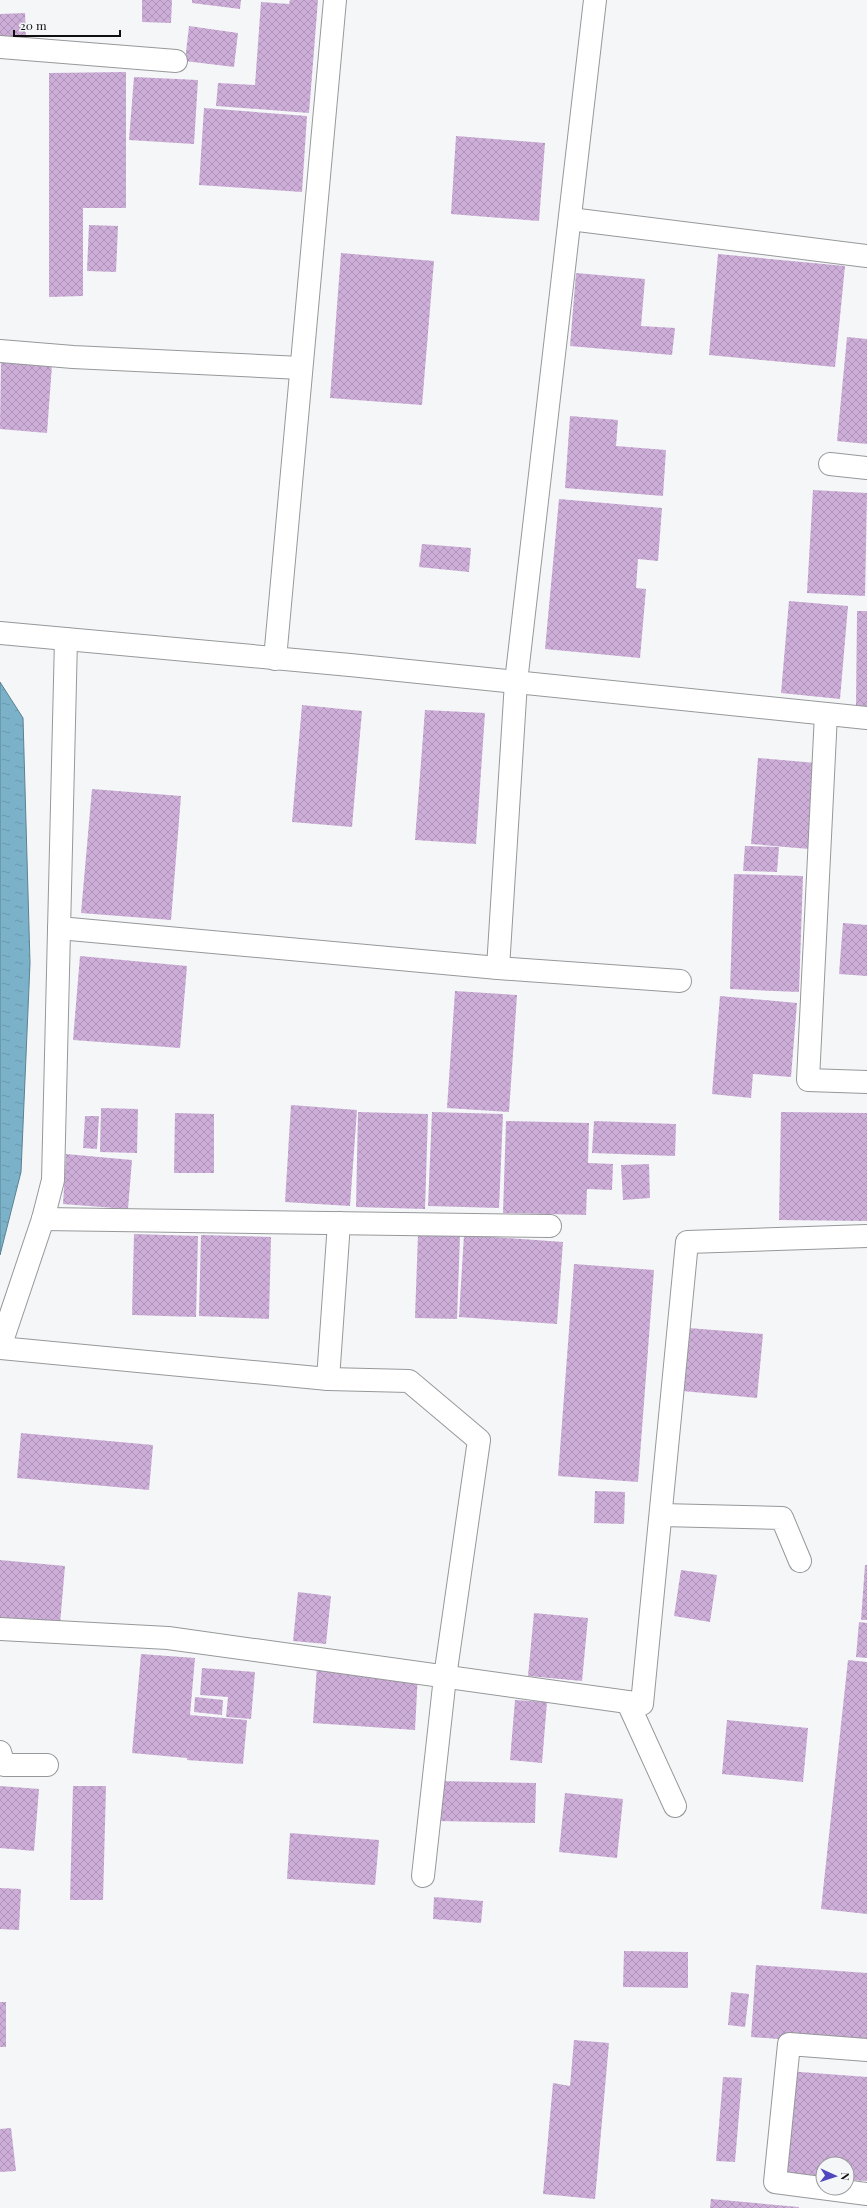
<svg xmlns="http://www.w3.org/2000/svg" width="867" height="2208" viewBox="0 0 867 2208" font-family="'Playfair Display',serif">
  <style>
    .water { fill: url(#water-ripples); stroke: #5b8192 }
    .building { fill: url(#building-cross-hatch) }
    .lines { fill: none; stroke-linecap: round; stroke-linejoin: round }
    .street-casing { stroke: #96989a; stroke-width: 24 }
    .street { stroke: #fff; stroke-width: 22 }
  </style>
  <defs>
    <pattern id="water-ripples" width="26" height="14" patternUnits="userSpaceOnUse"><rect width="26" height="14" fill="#7bb2c9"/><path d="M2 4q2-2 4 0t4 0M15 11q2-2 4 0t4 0" fill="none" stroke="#6998ac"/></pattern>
    <pattern id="building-cross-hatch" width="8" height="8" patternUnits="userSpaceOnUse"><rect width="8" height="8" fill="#cdaed8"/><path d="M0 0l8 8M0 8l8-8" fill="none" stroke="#af94b8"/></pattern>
  </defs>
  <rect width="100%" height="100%" fill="#f4f6f8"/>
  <polygon class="water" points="0,682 23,718 30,963 21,1172 0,1255"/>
  <g class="building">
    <polygon points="142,0 172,0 171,23 142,22"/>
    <polygon points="192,0 241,0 240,9 192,3"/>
    <polygon points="290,0 318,0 309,113 216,106 218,83 255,85 261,2 289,4"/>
    <polygon points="25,13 26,38 0,39 0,14"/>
    <polygon points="189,26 238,33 234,67 185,61"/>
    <polygon points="126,72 126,208 83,208 83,296 49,297 49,73"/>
    <polygon points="134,77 198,80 194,144 129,140"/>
    <polygon points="204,108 307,116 302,192 199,185"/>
    <polygon points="456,136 545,143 539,221 451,214"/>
    <polygon points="89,225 118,226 116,272 87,271"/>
    <polygon points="341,253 434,261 422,405 330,398"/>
    <polygon points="718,254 845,266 835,367 709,355"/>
    <polygon points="576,273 645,279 641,326 675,328 672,355 570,346"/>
    <polygon points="847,337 867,339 867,444 837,441"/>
    <polygon points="1,360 52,365 47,433 0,429"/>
    <polygon points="570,416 618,420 616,446 666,450 663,496 565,488"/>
    <polygon points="813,490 867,493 865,596 807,593"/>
    <polygon points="559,499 662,508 658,561 638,559 636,588 646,589 640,658 545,649"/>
    <polygon points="422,544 471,548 469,572 419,567"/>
    <polygon points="789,601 848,606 840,699 781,693"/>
    <polygon points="857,611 867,611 867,707 856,707"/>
    <polygon points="302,705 362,711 352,827 292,822"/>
    <polygon points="425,710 485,713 476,844 415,840"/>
    <polygon points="758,758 816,763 809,849 751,844"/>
    <polygon points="92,789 181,796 171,920 81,913"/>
    <polygon points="745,846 779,847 777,872 743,871"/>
    <polygon points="734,874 803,876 799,992 730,989"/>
    <polygon points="843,923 867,925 867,976 839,974"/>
    <polygon points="80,956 187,966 180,1048 73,1040"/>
    <polygon points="455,991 517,995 509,1112 447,1108"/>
    <polygon points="720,996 797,1003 791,1077 753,1074 751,1098 712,1094"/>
    <polygon points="291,1105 357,1110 350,1206 285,1202"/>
    <polygon points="101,1108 138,1109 137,1153 100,1152"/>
    <polygon points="358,1112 428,1114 425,1209 356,1207"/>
    <polygon points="432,1112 503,1114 499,1208 428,1206"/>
    <polygon points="781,1112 867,1113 867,1221 779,1220"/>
    <polygon points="175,1113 214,1114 214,1173 174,1173"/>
    <polygon points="85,1116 99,1116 97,1149 83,1148"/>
    <polygon points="506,1121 589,1123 588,1163 613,1164 612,1190 587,1189 586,1215 503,1213"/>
    <polygon points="594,1121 676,1124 675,1156 592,1153"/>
    <polygon points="66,1154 132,1160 128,1209 63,1204"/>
    <polygon points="649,1164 650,1198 623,1200 621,1165"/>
    <polygon points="134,1234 198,1236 196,1317 132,1315"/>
    <polygon points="418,1234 460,1235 457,1319 415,1318"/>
    <polygon points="201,1235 271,1237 269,1319 199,1316"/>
    <polygon points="464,1235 563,1242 557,1324 459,1317"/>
    <polygon points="574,1264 654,1270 638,1482 558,1476"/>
    <polygon points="689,1328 763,1334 757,1398 683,1391"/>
    <polygon points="21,1433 153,1445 149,1490 17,1478"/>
    <polygon points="595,1491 625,1492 624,1524 594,1523"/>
    <polygon points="0,1560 65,1566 60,1624 0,1619"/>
    <polygon points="865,1565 867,1565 867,1620 861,1620"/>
    <polygon points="681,1570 717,1575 710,1622 674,1616"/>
    <polygon points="298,1592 331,1596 326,1644 293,1641"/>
    <polygon points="534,1613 588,1618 582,1681 528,1676"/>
    <polygon points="859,1622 867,1623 867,1658 856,1657"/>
    <polygon points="141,1654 195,1658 190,1715 247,1720 243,1764 187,1760 189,1740 187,1758 132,1753"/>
    <polygon points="848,1660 867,1662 867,1914 821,1909"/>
    <polygon points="317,1666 418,1673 415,1730 313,1723"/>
    <polygon points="202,1668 255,1672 251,1719 226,1717 228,1697 200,1695"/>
    <polygon points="195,1697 223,1700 222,1715 194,1712"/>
    <polygon points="515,1700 547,1702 542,1763 510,1760"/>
    <polygon points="727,1720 808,1728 803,1782 722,1774"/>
    <polygon points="440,1781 536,1783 535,1823 439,1821"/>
    <polygon points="0,1786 39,1789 34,1851 0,1848"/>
    <polygon points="73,1786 106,1786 103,1900 70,1900"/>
    <polygon points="565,1793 623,1799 617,1858 559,1852"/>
    <polygon points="290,1833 379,1840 375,1885 287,1879"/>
    <polygon points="0,1888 21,1889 19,1930 0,1929"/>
    <polygon points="434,1897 483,1901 481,1923 433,1919"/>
    <polygon points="624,1951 688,1952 688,1988 623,1987"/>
    <polygon points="756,1965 867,1973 867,2046 751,2037"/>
    <polygon points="731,1992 749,1994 745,2027 728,2025"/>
    <rect x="0" y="2002" width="6" height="45"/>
    <polygon points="574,2040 609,2043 595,2199 543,2194 553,2083 570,2086"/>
    <polygon points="787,2071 867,2077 867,2181 847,2180 847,2164 823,2164 823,2178 779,2175"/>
    <polygon points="723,2077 742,2078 735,2162 716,2161"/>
    <polygon points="11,2128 16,2171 0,2172 0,2129"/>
    <polygon points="711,2199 799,2207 799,2208 710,2208"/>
  </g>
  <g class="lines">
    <g class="street-casing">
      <g id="street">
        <polyline points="0,47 176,61"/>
        <polyline points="570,219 867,256"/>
        <polyline points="0,351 73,357 301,368"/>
        <polyline points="830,464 867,468"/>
        <polyline points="0,633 350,665 867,718"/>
        <polyline points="275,659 335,0"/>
        <polyline points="826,714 808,1080 867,1082"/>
        <polyline points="59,928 498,968 516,682 595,0"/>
        <polyline points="498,968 680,981"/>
        <polyline points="43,1219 550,1226"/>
        <polyline points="0,1347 43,1219 53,1180 66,639"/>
        <polyline points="0,1348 328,1379 409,1381 479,1440 445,1677 423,1876"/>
        <polyline points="328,1379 339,1223"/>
        <polyline points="661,1515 782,1518 800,1561"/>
        <polyline points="0,1629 168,1638 642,1704 687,1242 867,1236"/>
        <polyline points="628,1703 675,1806"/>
        <polyline points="0,1752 4,1765 47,1765"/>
        <polyline points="867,2050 789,2044 775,2182 867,2194"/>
      </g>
    </g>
    <use href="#street" class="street"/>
  </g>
  <g transform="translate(835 2176) rotate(93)"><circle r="19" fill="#f4f6f8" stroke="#989a9b"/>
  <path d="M0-3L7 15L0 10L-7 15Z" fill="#5047be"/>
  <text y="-6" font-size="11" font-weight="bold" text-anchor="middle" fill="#0f0f10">N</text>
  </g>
  <path d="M14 30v6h106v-6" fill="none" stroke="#0f0f10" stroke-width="2"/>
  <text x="20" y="30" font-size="12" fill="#0f0f10" stroke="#f4f6f8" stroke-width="3" paint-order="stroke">20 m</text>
</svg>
